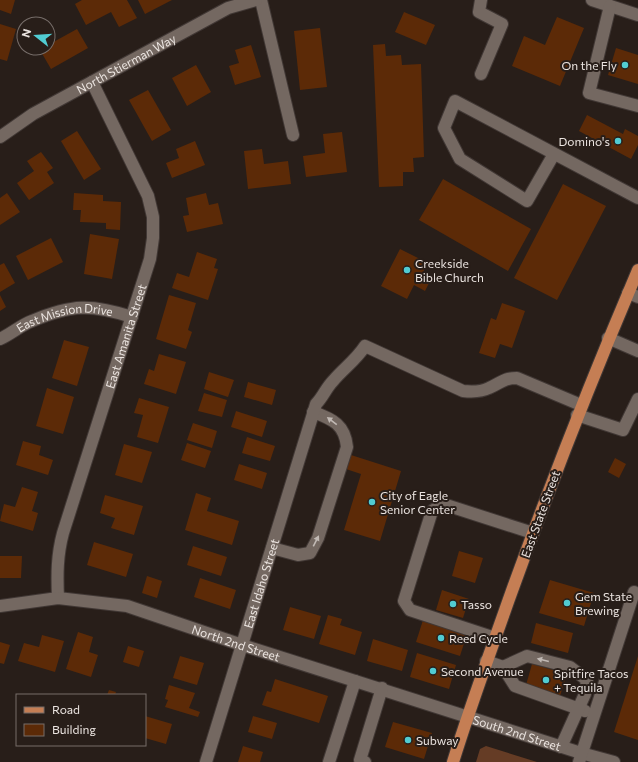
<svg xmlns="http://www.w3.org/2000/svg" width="638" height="762" viewBox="0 0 638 762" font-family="Commissioner,sans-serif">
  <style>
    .green { fill: #653c25 }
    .building { fill: #5c2a07 }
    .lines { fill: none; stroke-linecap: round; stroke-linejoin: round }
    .minor-casing { stroke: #413835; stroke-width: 14 }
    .major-casing { stroke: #413835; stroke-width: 14 }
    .minor { stroke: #746861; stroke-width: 12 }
    .major { stroke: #c57e54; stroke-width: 12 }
    .oneway { fill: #c1b9b4 }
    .poi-dot { fill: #51ccd2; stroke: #281e19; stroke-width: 1.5 }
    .labels { text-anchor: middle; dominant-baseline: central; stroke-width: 4; stroke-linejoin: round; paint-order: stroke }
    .street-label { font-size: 12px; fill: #ebe4e0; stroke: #281e19 }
    .poi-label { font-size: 12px; fill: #ebe4e0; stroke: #281e19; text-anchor: start }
  </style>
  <rect width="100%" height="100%" fill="#281e19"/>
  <polygon class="green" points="486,746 537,762 476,762 480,749"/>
  <g class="building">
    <polygon points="0,0 15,0 11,14 0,10"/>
    <polygon points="82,0 127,0 137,18 119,27 111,12 86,25 75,4"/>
    <polygon points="138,0 172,0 145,14"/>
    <polygon points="404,12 435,25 426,45 395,32"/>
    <polygon points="557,17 584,28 560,86 512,66 524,36 545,45"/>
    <polygon points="0,24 16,29 7,61 0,59"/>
    <polygon points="320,28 327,87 300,90 294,31"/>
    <polygon points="77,29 88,48 51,69 40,50 48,48 48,45"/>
    <polygon points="385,44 386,56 401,55 402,65 421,64 424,157 413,158 414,172 403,172 403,186 379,187 373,45"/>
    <polygon points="251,45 261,77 235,85 229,66 239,63 235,50"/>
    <polygon points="616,48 638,55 638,84 608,75"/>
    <polygon points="196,65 211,92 187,106 172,78"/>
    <polygon points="148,90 171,130 152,141 129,100"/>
    <polygon points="587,115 623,134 625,129 638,136 638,145 631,159 579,131"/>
    <polygon points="77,131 101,169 84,180 61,141"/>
    <polygon points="342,132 347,172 306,177 303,156 325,153 323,134"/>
    <polygon points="195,141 205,165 172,178 166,163 179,158 176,149"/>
    <polygon points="262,149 264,164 288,161 291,184 248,189 244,151"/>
    <polygon points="41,152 53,168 47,172 54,183 29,200 17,183 34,171 27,161"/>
    <polygon points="443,179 531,229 508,271 419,220"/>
    <polygon points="563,184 606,206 557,300 514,278"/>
    <polygon points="7,193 20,212 0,225 0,198"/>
    <polygon points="74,193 103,195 103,201 121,202 120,230 106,229 106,223 80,222 81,210 73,210"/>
    <polygon points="206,193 209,205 218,203 223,224 187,232 183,216 189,215 186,198"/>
    <polygon points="90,234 119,239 112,279 84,274"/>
    <polygon points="51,238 63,262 28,280 16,256"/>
    <polygon points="400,249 428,263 421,276 430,281 425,291 414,285 407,299 381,286"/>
    <polygon points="197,252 217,259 214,268 218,269 208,300 172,288 177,273 189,277"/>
    <polygon points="4,263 15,283 0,292 0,265"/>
    <polygon points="0,295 6,307 0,311"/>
    <polygon points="169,295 196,303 188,330 192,332 186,349 156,339"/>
    <polygon points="502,303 525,311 512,348 500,344 495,358 479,353 491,318 496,320"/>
    <polygon points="64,340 89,347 77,386 52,378"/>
    <polygon points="159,354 186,362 176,394 144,384 149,369 154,371"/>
    <polygon points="209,372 234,380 228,397 204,389"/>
    <polygon points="248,382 276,390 272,405 244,397"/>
    <polygon points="47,388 74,397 63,434 36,426"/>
    <polygon points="204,393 227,400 222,417 198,411"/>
    <polygon points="139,398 169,407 158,443 137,437 143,415 134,413"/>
    <polygon points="236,411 267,421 262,437 231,427"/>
    <polygon points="193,423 217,431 212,448 187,440"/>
    <polygon points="247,437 275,446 270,461 242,453"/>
    <polygon points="23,441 41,446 39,455 53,460 48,475 16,465"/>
    <polygon points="187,443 211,451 205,468 181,460"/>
    <polygon points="124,444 152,452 142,483 115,475"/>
    <polygon points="351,455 401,471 380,541 344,530 361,474 346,469"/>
    <polygon points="615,458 626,464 619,478 608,472"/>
    <polygon points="239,464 267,473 262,489 234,480"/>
    <polygon points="22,487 38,492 32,511 38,513 33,531 0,521 4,504 15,507"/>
    <polygon points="196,493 211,498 207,511 239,521 232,545 185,530"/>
    <polygon points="105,495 143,506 134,535 111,528 115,518 100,513"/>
    <polygon points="94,542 133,554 126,577 87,565"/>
    <polygon points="193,546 227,557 221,576 187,565"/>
    <polygon points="459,551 483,558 475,583 452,576"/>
    <polygon points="0,556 22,556 21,578 0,578"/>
    <polygon points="147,576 162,581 157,598 142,593"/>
    <polygon points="200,578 236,590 230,609 194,597"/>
    <polygon points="550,580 594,593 584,626 539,613"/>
    <polygon points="442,590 469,599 463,618 436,610"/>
    <polygon points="290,607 321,616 314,639 283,630"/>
    <polygon points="328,615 342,619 340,625 362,632 355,655 319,644"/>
    <polygon points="423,620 467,634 460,656 416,642"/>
    <polygon points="536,623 573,633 568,653 531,643"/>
    <polygon points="78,632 93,637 89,652 98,655 91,677 66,669"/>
    <polygon points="42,635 64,641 55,672 18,661 24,643 39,647"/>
    <polygon points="373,639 408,650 402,671 367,661"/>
    <polygon points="0,642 10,645 4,664 0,663"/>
    <polygon points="128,646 144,651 139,667 123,662"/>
    <polygon points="417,653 456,665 449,689 410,677"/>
    <polygon points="180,656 204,663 197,685 173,678"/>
    <polygon points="638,656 638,740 614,732"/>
    <polygon points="532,664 567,674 560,696 526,685"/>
    <polygon points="275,679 328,696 319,723 262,705 267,691 271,692"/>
    <polygon points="169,685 195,693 189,708 200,712 198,717 165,707 168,700 165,699"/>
    <polygon points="109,690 116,692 115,695 107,695"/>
    <polygon points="145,716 172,724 166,744 145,738"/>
    <polygon points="253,716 277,723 272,739 248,732"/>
    <polygon points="393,722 432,733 424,759 385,747"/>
    <polygon points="243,746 263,752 260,762 238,762"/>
  </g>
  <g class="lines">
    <g class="minor-casing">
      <g id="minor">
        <polyline points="261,0 293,135"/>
        <polyline points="481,0 479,12 502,24 481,74"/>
        <polyline points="592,0 638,15"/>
        <polyline points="610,6 589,93 638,106"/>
        <path id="s1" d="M0,137L33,114L228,8L256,0"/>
        <polyline points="554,154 527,201 460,159 444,128 455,101 638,198"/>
        <polyline points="628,293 638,297"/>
        <polyline points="608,338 638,351"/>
        <path id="s2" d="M0,339C11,334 21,325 32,321C72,304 92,304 132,317"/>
        <polyline points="577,415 623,430 638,399"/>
        <path d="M272,548L298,555L310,553L318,538L347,447C345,425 333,419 313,412"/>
        <path id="s3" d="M58,598C57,575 57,555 63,533L150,259L153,238V217L148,196L92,82"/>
        <path id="s4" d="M0,606L58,598L127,606L242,645L581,753L614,762"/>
        <polyline points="495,638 410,610 404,601 432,511 443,504 533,533"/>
        <polyline points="486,661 503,667 515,686 585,711"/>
        <polyline points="503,667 527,656 570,667 587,680 585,694 561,747"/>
        <path id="s5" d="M206,762L316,404C323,397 326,388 333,381C343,369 356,360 365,346L463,391C472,392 481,392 489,388C501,383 503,378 517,378L581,405"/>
        <polyline points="329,762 355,681"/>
        <polyline points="365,762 360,760 382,688"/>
        <polyline points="579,762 634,592"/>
      </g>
    </g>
    <g class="major-casing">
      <path id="major" d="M453,762C470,707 490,653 509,599C549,488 592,378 638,270"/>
    </g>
    <use href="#minor" class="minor"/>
    <use href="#major" class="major"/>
  </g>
  <defs><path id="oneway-solid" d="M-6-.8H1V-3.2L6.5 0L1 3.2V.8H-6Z"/></defs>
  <g class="oneway">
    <use href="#oneway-solid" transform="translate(332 421) rotate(-143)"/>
    <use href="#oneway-solid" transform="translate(316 541) rotate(-63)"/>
    <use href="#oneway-solid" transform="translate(543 660) rotate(-166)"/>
  </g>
  <g class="poi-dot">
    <circle cx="625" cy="65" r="4"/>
    <circle cx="618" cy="141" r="4"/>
    <circle cx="407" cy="270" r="4"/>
    <circle cx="372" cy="502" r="4"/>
    <circle cx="567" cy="603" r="4"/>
    <circle cx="453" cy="604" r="4"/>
    <circle cx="441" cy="638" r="4"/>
    <circle cx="433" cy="671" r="4"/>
    <circle cx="546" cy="680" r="4"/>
    <circle cx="408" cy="740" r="4"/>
  </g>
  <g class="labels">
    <g class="street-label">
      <text stroke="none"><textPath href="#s1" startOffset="146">North Stierman Way</textPath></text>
      <text stroke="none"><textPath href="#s2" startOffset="70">East Mission Drive</textPath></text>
      <text stroke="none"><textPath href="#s3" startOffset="272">East Amanita Street</textPath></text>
      <text transform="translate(540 514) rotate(-70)">East State Street</text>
      <text stroke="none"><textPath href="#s5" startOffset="187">East Idaho Street</textPath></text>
      <text stroke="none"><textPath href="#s4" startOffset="243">North 2nd Street</textPath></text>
      <text stroke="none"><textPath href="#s4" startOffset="538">South 2nd Street</textPath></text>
    </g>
    <g class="poi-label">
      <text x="617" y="65" text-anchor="end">On the Fly</text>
      <text x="610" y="141" text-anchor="end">Domino's</text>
      <text x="415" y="263">Creekside<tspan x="415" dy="14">Bible Church</tspan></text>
      <text x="380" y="495">City of Eagle<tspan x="380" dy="14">Senior Center</tspan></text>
      <text x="575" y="596">Gem State<tspan x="575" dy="14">Brewing</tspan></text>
      <text x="461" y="604">Tasso</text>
      <text x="449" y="638">Reed Cycle</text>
      <text x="441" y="671">Second Avenue</text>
      <text x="554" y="673">Spitfire Tacos<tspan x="554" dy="14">+ Tequila</tspan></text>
      <text x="416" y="740">Subway</text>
    </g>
  </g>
  <rect x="16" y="694" width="130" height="52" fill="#281e19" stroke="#766d69"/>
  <rect x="24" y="707" width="20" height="6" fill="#c57e54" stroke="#766d69"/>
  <text x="52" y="714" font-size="12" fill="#ebe4e0">Road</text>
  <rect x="24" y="724" width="20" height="12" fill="#5c2a07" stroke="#766d69"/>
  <text x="52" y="734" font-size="12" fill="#ebe4e0">Building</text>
  <g transform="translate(36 36) rotate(287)"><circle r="19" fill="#281e19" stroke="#766d69"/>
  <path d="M0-3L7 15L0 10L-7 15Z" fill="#51ccd2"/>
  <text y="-6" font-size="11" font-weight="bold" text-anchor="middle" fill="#ebe4e0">N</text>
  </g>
</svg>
